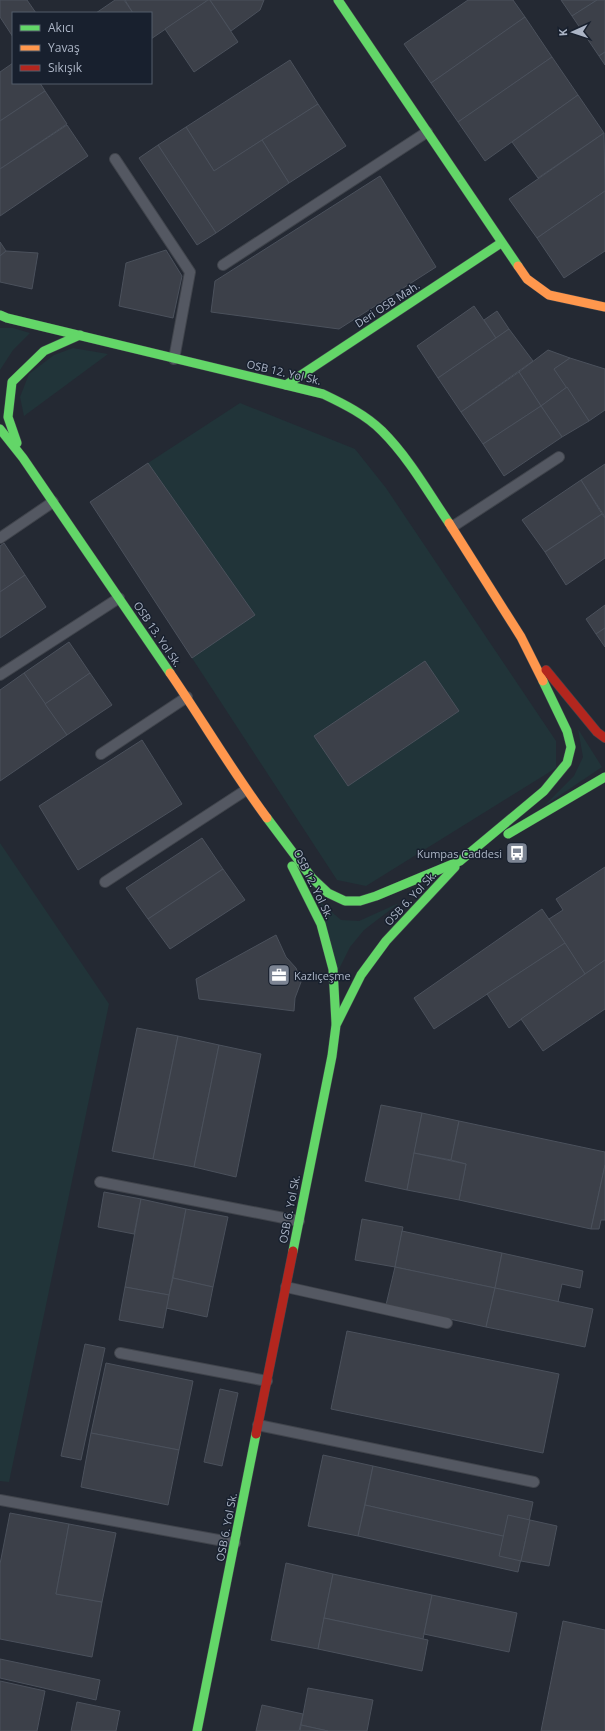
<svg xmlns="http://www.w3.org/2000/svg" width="605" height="1731" viewBox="0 0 605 1731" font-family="'Open Sans',sans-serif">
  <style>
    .green { fill: #213439 }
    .building { fill: #3c4049; stroke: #4b515c }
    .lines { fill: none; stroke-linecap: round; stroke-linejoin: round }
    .lane-casing { stroke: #40444c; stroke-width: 12 }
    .fast-casing { stroke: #40444c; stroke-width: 10 }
    .slow-casing { stroke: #40444c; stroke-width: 10 }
    .jam-casing { stroke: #40444c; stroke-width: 10 }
    .lane { stroke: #545862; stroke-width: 10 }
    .fast { stroke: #63d668; stroke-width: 9 }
    .slow { stroke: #ff974d; stroke-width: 9 }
    .jam { stroke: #b3261e; stroke-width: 9 }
    .labels { text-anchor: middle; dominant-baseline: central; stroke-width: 3; stroke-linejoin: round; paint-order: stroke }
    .street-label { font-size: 11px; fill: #acb5c6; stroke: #18202e }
    .poi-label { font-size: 11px; fill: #acb5c6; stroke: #18202e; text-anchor: end }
  </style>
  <rect width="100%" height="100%" fill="#242933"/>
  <g class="green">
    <polygon points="0,328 13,328 30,333 13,350 0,370"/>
    <polygon points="73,348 108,354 24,416 20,397 29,374 54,355"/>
    <polygon points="240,403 355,449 386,488 556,741 556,768 366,886 337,880 192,658 254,615 148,463"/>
    <polygon points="578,729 602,767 544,806 574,776 583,757"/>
    <polygon points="0,843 109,1004 9,1482 0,1481"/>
    <polygon points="320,902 341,920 359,921 399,903 364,930 350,947 338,971"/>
  </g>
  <g class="building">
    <polygon points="0,0 27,0 36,13 13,13 13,37 0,17"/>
    <polygon points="115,0 124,0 133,13 96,13"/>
    <polygon points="125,0 208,0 151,39 151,13 133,13"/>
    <polygon points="208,0 210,0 238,42 194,72 165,29"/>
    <polygon points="210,0 264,0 260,10 231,31"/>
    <polygon points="468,0 513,0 525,17 431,83 404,44"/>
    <polygon points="561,0 597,0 572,16"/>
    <polygon points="597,0 605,0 605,52 599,56 572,16"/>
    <polygon points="525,17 552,57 458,122 431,83"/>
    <polygon points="605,52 605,65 599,56"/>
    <polygon points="552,57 578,95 485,161 458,122"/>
    <polygon points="290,60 318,104 214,171 186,127"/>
    <polygon points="13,63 13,83 40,83 45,91 0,121 0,72"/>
    <polygon points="45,91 67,124 0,169 0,121"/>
    <polygon points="578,95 604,133 538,178 512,142"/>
    <polygon points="318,104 346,146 289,183 262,140"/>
    <polygon points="67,125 88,156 0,216 0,169"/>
    <polygon points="186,127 214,171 262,140 289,183 216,233 158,145"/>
    <polygon points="604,133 605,191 537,238 509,199"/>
    <polygon points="158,145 216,233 197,245 139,158"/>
    <polygon points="380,176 436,267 339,329 211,312 215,281"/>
    <polygon points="605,191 605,251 564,278 537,238"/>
    <polygon points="0,242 6,251 0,256"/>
    <polygon points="166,250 182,276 173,318 119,306 126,263"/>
    <polygon points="6,251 38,253 32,289 0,282 0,256"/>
    <polygon points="474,306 496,338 438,378 417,346"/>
    <polygon points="497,311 509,329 496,338 484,320"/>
    <polygon points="509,329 533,361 461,412 438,378"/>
    <polygon points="548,350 570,358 554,369 567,387 541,406 519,372"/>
    <polygon points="570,358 605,369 605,410 589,421 554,369"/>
    <polygon points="519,372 541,406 483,444 461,412"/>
    <polygon points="567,387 589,421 562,437 541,406"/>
    <polygon points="541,406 562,437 504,476 483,444"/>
    <polygon points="148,463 255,615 192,658 90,502"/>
    <polygon points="605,464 605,517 581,480"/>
    <polygon points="581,480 602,514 545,552 522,520"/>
    <polygon points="602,514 605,518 605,558 566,585 545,552"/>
    <polygon points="4,543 25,575 0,592 0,546"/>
    <polygon points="25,575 46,607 0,638 0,592"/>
    <polygon points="605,605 605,628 596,634 586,619"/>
    <polygon points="605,628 605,647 596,634"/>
    <polygon points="69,642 90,673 45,704 24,673"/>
    <polygon points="425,661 459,711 348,786 314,736"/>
    <polygon points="24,673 67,735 0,781 0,690"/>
    <polygon points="90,673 112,705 67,735 45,704"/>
    <polygon points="142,740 182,804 78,870 39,806"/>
    <polygon points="202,838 223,869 148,919 126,888"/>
    <polygon points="605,867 605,960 585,974 549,919 563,910 556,899"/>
    <polygon points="223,869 245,900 170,949 148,919"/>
    <polygon points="542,909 565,943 434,1029 414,998"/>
    <polygon points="276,935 286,957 296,968 301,982 295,998 294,1011 199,999 196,979"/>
    <polygon points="565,943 585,974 509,1028 487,994"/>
    <polygon points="605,960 605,1009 543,1051 521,1019"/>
    <polygon points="137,1028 178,1036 153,1159 112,1151"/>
    <polygon points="178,1036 219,1045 194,1167 153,1159"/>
    <polygon points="219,1045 261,1054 236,1177 194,1167"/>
    <polygon points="381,1105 422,1113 407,1190 365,1181"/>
    <polygon points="422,1113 459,1121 451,1160 414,1153"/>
    <polygon points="459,1121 605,1152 605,1165 591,1229 459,1200 466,1164 451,1160"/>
    <polygon points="414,1153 466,1164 459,1200 407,1190"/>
    <polygon points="605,1165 605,1220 601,1220 599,1229 591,1229"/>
    <polygon points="104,1192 141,1199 134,1234 98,1227"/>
    <polygon points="141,1199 186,1209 169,1295 125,1287"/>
    <polygon points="186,1209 228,1217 213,1287 173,1278"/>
    <polygon points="362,1219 403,1227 395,1267 355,1260"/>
    <polygon points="402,1231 502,1253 495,1288 395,1267"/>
    <polygon points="502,1253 583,1271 580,1288 562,1284 558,1302 495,1288"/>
    <polygon points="395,1267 495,1288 486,1327 386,1305"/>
    <polygon points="173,1278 213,1287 207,1317 166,1308"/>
    <polygon points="125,1287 169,1295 163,1328 119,1320"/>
    <polygon points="495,1288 593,1309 585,1347 486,1327"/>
    <polygon points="347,1331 559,1374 543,1453 331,1409"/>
    <polygon points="85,1344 105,1348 81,1460 61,1456"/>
    <polygon points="106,1363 193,1381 179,1450 91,1433"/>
    <polygon points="220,1389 238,1393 222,1466 204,1462"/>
    <polygon points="91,1433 179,1450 168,1505 81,1487"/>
    <polygon points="323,1455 373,1466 358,1536 308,1526"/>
    <polygon points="373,1466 533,1502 525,1541 365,1505"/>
    <polygon points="365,1505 525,1541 518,1572 358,1536"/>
    <polygon points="10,1513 69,1524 56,1594 102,1602 92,1657 0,1639 0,1564"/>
    <polygon points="508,1515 530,1520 521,1561 499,1556"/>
    <polygon points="530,1520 557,1526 549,1566 521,1561"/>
    <polygon points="69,1524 116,1533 102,1602 56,1594"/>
    <polygon points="286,1563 333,1574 318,1649 271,1640"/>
    <polygon points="333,1574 432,1595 423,1639 324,1618"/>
    <polygon points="432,1595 517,1613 509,1652 424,1634"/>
    <polygon points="324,1618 428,1640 422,1671 318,1649"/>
    <polygon points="563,1621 605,1630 605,1731 541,1731"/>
    <polygon points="0,1659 100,1680 96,1700 0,1678"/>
    <polygon points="0,1681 45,1691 37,1731 0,1731"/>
    <polygon points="308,1688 373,1700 367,1731 328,1731 301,1725"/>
    <polygon points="77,1702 120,1711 116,1731 71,1731"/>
    <polygon points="262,1705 303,1714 299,1731 256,1731"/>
    <polygon points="301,1725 328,1731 300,1731"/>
  </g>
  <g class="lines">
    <g class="lane-casing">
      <g id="lane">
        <polyline points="115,159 190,272 174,359"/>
        <polyline points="223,265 427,132"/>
        <polyline points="452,527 559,457"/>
        <polyline points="0,538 53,502"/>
        <polyline points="0,675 119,598"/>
        <polyline points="101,754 187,697"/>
        <polyline points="105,882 246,790"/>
        <polyline points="100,1182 299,1221"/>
        <polyline points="286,1287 447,1323"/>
        <polyline points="120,1353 267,1381"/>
        <polyline points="258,1425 534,1482"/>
        <polyline points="0,1500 235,1543"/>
      </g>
    </g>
    <g class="fast-casing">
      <g id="fast">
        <polyline points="338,0 518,266"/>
        <path d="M0,315L7,318L323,394C344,404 366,415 382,431C409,458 428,492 449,523"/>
        <polyline points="286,385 501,243"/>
        <polyline points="0,429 23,458 170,673"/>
        <polyline points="17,443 8,417 12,382 44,351 80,335"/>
        <polyline points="267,818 312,878 328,893 345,901 360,901 376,896 460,861 544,791 567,763 571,747 567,731 543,681"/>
        <polyline points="508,834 605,777"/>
        <polyline points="292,866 321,924 333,969 336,1023"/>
        <polyline points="293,1251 332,1056 336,1025 361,975 386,941 455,867"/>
        <polyline points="197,1731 256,1434"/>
      </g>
    </g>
    <g class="slow-casing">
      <g id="slow">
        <polyline points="518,266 527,279 549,295 605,307"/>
        <polyline points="449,523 521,637 543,681"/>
        <path d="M170,673C203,721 232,771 267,818"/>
      </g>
    </g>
    <g class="jam-casing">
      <g id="jam">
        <polyline points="546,670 597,732 605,738"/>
        <polyline points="256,1434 293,1251"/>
      </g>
    </g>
    <use href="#lane" class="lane"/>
    <use href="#fast" class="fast"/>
    <use href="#slow" class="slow"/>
    <use href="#jam" class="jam"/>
  </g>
  <defs>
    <g id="bus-square" transform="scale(1.15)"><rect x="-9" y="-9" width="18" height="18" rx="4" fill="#7c8493" stroke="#18202e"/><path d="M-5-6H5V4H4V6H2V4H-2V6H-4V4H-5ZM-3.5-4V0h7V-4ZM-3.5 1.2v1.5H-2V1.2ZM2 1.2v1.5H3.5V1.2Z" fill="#fff"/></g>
    <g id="office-square" transform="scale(1.15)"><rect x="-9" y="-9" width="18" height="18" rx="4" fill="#7c8493" stroke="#18202e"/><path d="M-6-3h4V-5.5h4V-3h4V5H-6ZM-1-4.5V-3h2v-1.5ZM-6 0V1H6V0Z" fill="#fff"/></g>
  </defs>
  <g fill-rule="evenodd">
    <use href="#bus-square" x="517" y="853"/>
    <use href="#office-square" x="279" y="975"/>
  </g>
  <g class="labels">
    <g class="street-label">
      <text transform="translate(387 304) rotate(-33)">Deri OSB Mah.</text>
      <text transform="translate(284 372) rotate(13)">OSB 12. Yol Sk.</text>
      <text transform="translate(158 634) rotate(56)">OSB 13. Yol Sk.</text>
      <text transform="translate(314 884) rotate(64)">OSB 12. Yol Sk.</text>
      <text transform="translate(410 898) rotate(-47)">OSB 6. Yol Sk.</text>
      <text transform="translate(289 1209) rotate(-79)">OSB 6. Yol Sk.</text>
      <text transform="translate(226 1527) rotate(-79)">OSB 6. Yol Sk.</text>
    </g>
    <g class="poi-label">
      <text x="502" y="853">Kumpas Caddesi</text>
      <text x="294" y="975" text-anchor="start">Kazlıçeşme</text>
    </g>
  </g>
  <rect x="12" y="12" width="140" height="72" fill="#18202e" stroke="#535c6b"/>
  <rect x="20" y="25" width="20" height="6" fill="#63d668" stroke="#535c6b"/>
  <text x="48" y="32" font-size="12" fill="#acb5c6">Akıcı</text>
  <rect x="20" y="45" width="20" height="6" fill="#ff974d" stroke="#535c6b"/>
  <text x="48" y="52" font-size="12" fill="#acb5c6">Yavaş</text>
  <rect x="20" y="65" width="20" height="6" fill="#b3261e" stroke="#535c6b"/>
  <text x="48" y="72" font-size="12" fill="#acb5c6">Sıkışık</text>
  <g transform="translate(573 32) rotate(267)" stroke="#18202e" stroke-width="3" paint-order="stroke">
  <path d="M0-3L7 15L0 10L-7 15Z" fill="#acb5c6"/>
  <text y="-6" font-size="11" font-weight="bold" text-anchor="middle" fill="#acb5c6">K</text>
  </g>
</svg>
